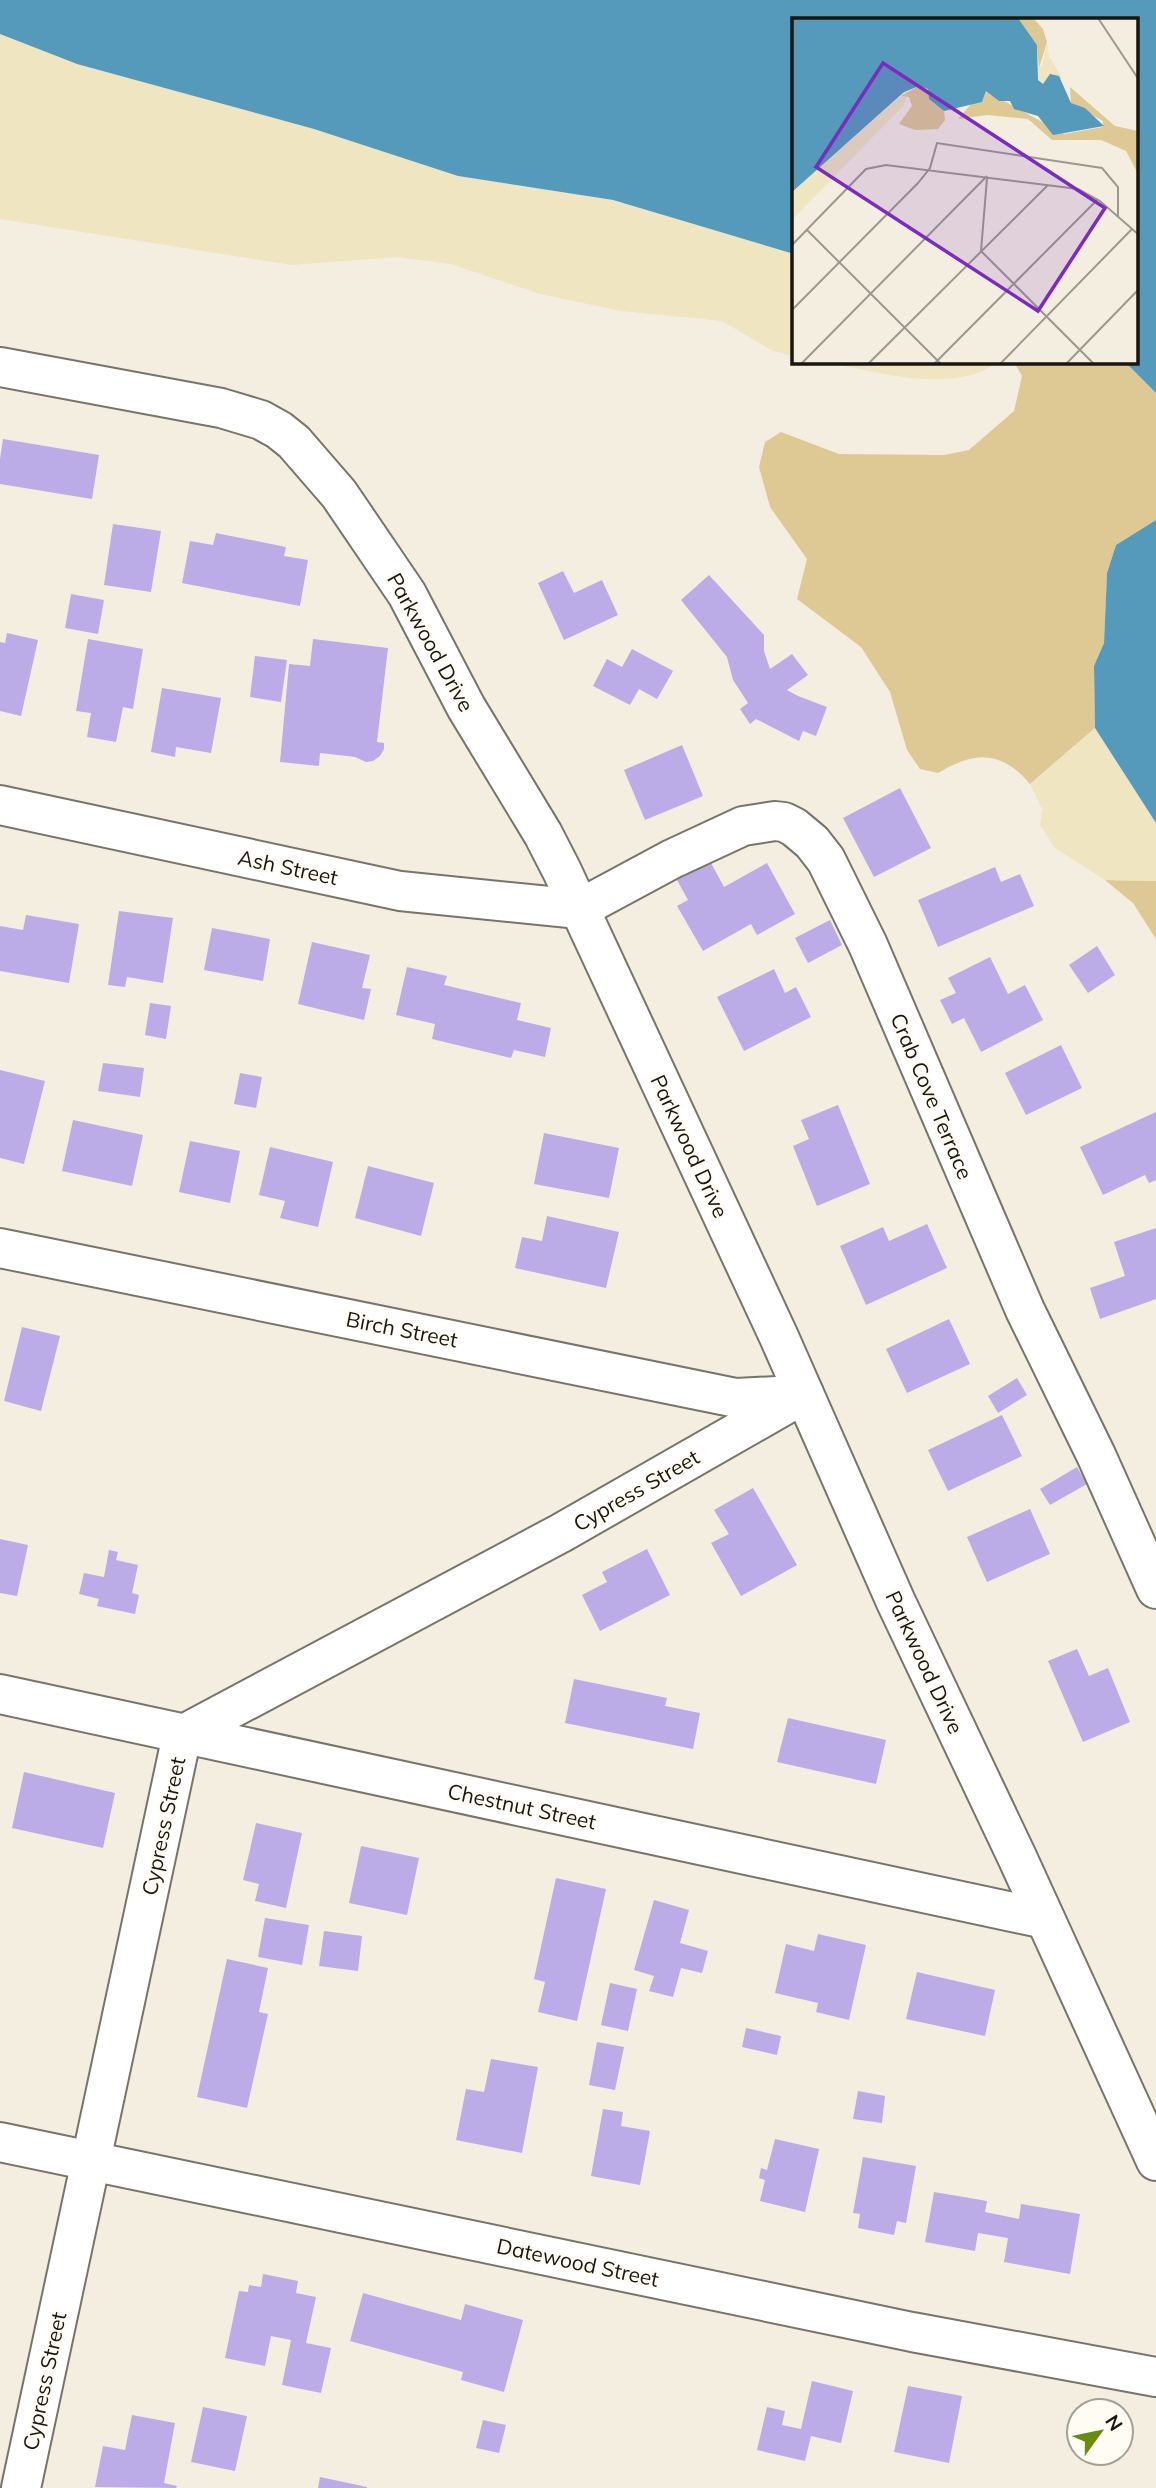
<svg xmlns="http://www.w3.org/2000/svg" width="1156" height="2488" viewBox="0 0 1156 2488" font-family="Mulish,sans-serif">
  <style>
    .green { fill: #dec995 }
    .sand { fill: #efe5c0 }
    .water { fill: #559abb }
    .building { fill: #bbace7 }
    .lines { fill: none; stroke-linecap: round; stroke-linejoin: round }
    .street-casing { stroke: #797468; stroke-width: 42 }
    .street { stroke: #fff; stroke-width: 38 }
    .labels { text-anchor: middle; dominant-baseline: central; stroke-width: 5; stroke-linejoin: round; paint-order: stroke }
    .street-label { font-size: 21px; fill: #181611; stroke: #fffcf4 }
    .inset-road { fill: none; stroke: #9c988e; stroke-width: 2 }
    .view { fill: #7b2cbf; fill-opacity: 0.15; stroke: #7b2cbf; stroke-width: 3.5 }
    .inset-edge { fill: none; stroke: #181611; stroke-width: 3.5 }
  </style>
  <rect width="100%" height="100%" fill="#f4eee1"/>
  <g class="green">
    <path d="M1014,362H1125L1156,393V520L1116,545L1107,573L1104,643L1094,666L1095,728L1030,784C1001,750 975,751 938,773L920,769L907,750L890,692L861,647L797,599L807,559L770,507L759,467L765,442L781,432L839,454L944,455L969,450L1014,411L1022,376Z"/>
    <polygon points="1105,880 1156,881 1156,939 1133,903"/>
  </g>
  <g class="sand">
    <polygon points="0,34 77,64 314,129 458,176 612,200 794,254 794,357 771,350 722,321 621,311 540,294 451,264 397,257 292,265 0,219"/>
    <path d="M824,362H998C954,396 875,371 824,362Z"/>
    <polygon points="1095,728 1156,823 1156,881 1105,880 1055,848 1040,825 1042,809 1030,784"/>
  </g>
  <g class="water">
    <polygon points="0,0 1156,0 1156,393 1125,362 1137,362 1137,19 794,19 794,254 613,200 458,176 314,129 77,64 0,34"/>
    <polygon points="1156,520 1156,823 1095,728 1094,666 1104,643 1107,573 1116,545"/>
  </g>
  <g class="building">
    <polygon points="3,439 99,455 92,499 0,484 0,459"/>
    <polygon points="113,524 161,531 151,592 104,585"/>
    <polygon points="216,533 286,547 284,556 308,560 300,606 182,583 190,541 213,545"/>
    <polygon points="563,571 574,593 602,580 618,615 564,640 538,583"/>
    <polygon points="709,575 764,635 764,651 770,669 792,654 808,675 787,690 798,696 827,707 816,736 803,731 799,741 756,719 750,724 740,709 748,703 733,680 727,657 681,600"/>
    <polygon points="71,594 104,600 98,634 65,628"/>
    <polygon points="7,633 38,640 21,716 0,711 0,642 5,643"/>
    <polygon points="88,639 143,649 133,709 123,707 116,742 87,737 91,713 76,711"/>
    <polygon points="313,639 388,648 377,742 384,743 384,749 380,756 373,761 366,762 355,757 320,753 319,766 280,762 289,664 310,666"/>
    <polygon points="632,649 673,671 657,699 639,689 630,705 593,686 607,659 622,667"/>
    <polygon points="255,656 287,660 281,702 250,697"/>
    <polygon points="162,688 221,698 211,753 176,747 175,757 151,752"/>
    <polygon points="682,745 703,796 645,820 624,770"/>
    <polygon points="900,788 931,848 874,877 843,818"/>
    <polygon points="710,861 724,887 767,863 795,914 757,935 751,924 703,951 677,906 688,900 677,880"/>
    <polygon points="995,867 1001,882 1020,874 1034,906 938,947 918,900"/>
    <polygon points="119,911 173,918 163,983 127,977 125,987 108,985"/>
    <polygon points="26,915 79,924 69,983 0,971 0,926 23,930"/>
    <polygon points="830,920 842,945 808,963 795,938"/>
    <polygon points="212,928 270,939 263,981 204,970"/>
    <polygon points="312,942 370,955 362,988 371,989 364,1020 298,1004"/>
    <polygon points="1097,946 1115,975 1088,993 1069,965"/>
    <polygon points="990,957 1008,994 1025,985 1043,1020 981,1052 964,1018 952,1024 940,1000 956,993 948,978"/>
    <polygon points="407,967 447,976 444,985 521,1003 517,1020 551,1028 545,1057 514,1050 511,1058 432,1039 435,1024 396,1015"/>
    <polygon points="774,969 785,993 796,987 811,1017 744,1051 717,997"/>
    <polygon points="150,1003 171,1006 166,1039 145,1035"/>
    <polygon points="1061,1045 1082,1088 1026,1115 1005,1073"/>
    <polygon points="103,1063 144,1068 140,1097 98,1091"/>
    <polygon points="0,1070 45,1081 24,1164 0,1158"/>
    <polygon points="240,1073 262,1077 256,1108 234,1104"/>
    <polygon points="838,1105 870,1184 817,1206 793,1146 809,1139 801,1120"/>
    <polygon points="1156,1112 1156,1180 1149,1183 1145,1175 1103,1195 1080,1147"/>
    <polygon points="73,1120 143,1135 132,1186 62,1171"/>
    <polygon points="544,1133 619,1148 609,1198 534,1184"/>
    <polygon points="190,1141 240,1151 230,1203 179,1192"/>
    <polygon points="270,1147 333,1162 318,1227 280,1218 285,1201 259,1195"/>
    <polygon points="368,1166 434,1183 421,1236 355,1218"/>
    <polygon points="547,1216 619,1232 606,1288 515,1268 522,1237 542,1241"/>
    <polygon points="927,1224 947,1268 866,1305 840,1246 883,1227 889,1241"/>
    <polygon points="1156,1228 1156,1299 1100,1319 1090,1288 1125,1276 1114,1242"/>
    <polygon points="949,1319 970,1364 907,1393 886,1349"/>
    <polygon points="22,1327 60,1336 41,1411 4,1401"/>
    <polygon points="1017,1378 1027,1395 998,1413 988,1396"/>
    <polygon points="1002,1415 1022,1456 948,1491 928,1450"/>
    <polygon points="1077,1467 1087,1484 1050,1505 1040,1489"/>
    <polygon points="753,1488 797,1565 741,1596 711,1543 729,1534 714,1510"/>
    <polygon points="1030,1509 1050,1554 987,1582 967,1537"/>
    <polygon points="0,1539 28,1545 17,1596 0,1593"/>
    <polygon points="647,1549 670,1595 600,1631 582,1595 607,1582 602,1572"/>
    <polygon points="109,1550 118,1552 116,1560 138,1565 132,1593 139,1595 135,1614 97,1606 99,1599 79,1594 84,1573 104,1577"/>
    <polygon points="1077,1649 1089,1676 1108,1668 1130,1722 1083,1742 1048,1661"/>
    <polygon points="574,1679 667,1698 665,1706 700,1713 693,1749 565,1723"/>
    <polygon points="788,1718 886,1740 876,1784 777,1762"/>
    <polygon points="24,1772 115,1793 103,1848 12,1828"/>
    <polygon points="256,1823 302,1833 286,1908 255,1901 259,1884 243,1880"/>
    <polygon points="361,1846 419,1858 407,1915 349,1903"/>
    <polygon points="556,1878 606,1889 577,2021 538,2012 545,1982 534,1979"/>
    <polygon points="654,1900 689,1910 680,1943 708,1951 702,1973 681,1968 673,1997 649,1991 654,1976 634,1970"/>
    <polygon points="265,1918 309,1925 302,1965 258,1957"/>
    <polygon points="324,1931 362,1936 358,1971 319,1966"/>
    <polygon points="818,1934 866,1945 849,2020 816,2012 818,2003 775,1993 786,1944 814,1951"/>
    <polygon points="227,1959 268,1968 259,2012 268,2014 247,2108 197,2097"/>
    <polygon points="917,1972 995,1990 985,2036 906,2019"/>
    <polygon points="610,1983 637,1989 628,2031 601,2025"/>
    <polygon points="746,2028 781,2036 777,2055 742,2047"/>
    <polygon points="597,2042 624,2047 615,2090 589,2085"/>
    <polygon points="491,2059 538,2067 522,2153 456,2140 466,2089 484,2092"/>
    <polygon points="858,2091 885,2096 882,2123 853,2119"/>
    <polygon points="603,2109 623,2112 621,2126 650,2131 640,2185 591,2176"/>
    <polygon points="775,2139 819,2149 805,2212 760,2201 765,2180 759,2178 761,2168 767,2170"/>
    <polygon points="863,2157 916,2166 906,2223 897,2221 894,2235 858,2228 860,2214 853,2213"/>
    <polygon points="934,2192 987,2201 985,2212 1019,2219 1021,2204 1080,2214 1070,2274 1004,2262 1008,2238 978,2233 975,2251 925,2242"/>
    <polygon points="263,2274 298,2281 296,2293 316,2297 306,2343 331,2348 321,2393 282,2385 291,2340 271,2336 265,2366 225,2358 239,2291 248,2292 249,2285 261,2287"/>
    <polygon points="363,2293 461,2320 465,2304 523,2320 504,2392 461,2380 463,2372 350,2341"/>
    <polygon points="812,2381 853,2391 841,2443 811,2436 805,2461 757,2450 767,2407 785,2411 782,2425 801,2429"/>
    <polygon points="908,2386 962,2396 949,2463 894,2452"/>
    <polygon points="203,2407 247,2416 235,2471 191,2462"/>
    <polygon points="132,2415 175,2423 164,2483 177,2486 176,2488 95,2487 103,2446 125,2450"/>
    <polygon points="483,2420 506,2425 499,2453 476,2448"/>
    <polygon points="320,2477 367,2487 367,2488 318,2488"/>
  </g>
  <g class="lines">
    <g class="street-casing">
      <g id="street">
        <polyline points="0,367 221,408 261,420 279,430 294,442 339,494 407,594 466,707 543,834 562,871 779,1337 896,1602 1017,1857 1156,2161"/>
        <polyline points="0,805 400,891 579,909 672,859 743,826 775,821 784,822 794,827 812,842 826,860 868,945 1025,1310 1096,1455 1156,1589"/>
        <polyline points="0,1248 736,1398 795,1395"/>
        <path d="M0,1694C347,1772 697,1843 1045,1919"/>
        <polyline points="0,2142 912,2332 1156,2377"/>
        <polyline points="21,2488 182,1735 561,1533 804,1394"/>
      </g>
    </g>
    <use href="#street" class="street"/>
  </g>
  <g class="labels">
    <g class="street-label">
      <text transform="translate(431 642) rotate(61)">Parkwood Drive</text>
      <text transform="translate(288 867) rotate(12)">Ash Street</text>
      <text transform="translate(932 1096) rotate(67)">Crab Cove Terrace</text>
      <text transform="translate(690 1146) rotate(65)">Parkwood Drive</text>
      <text transform="translate(402 1329) rotate(11)">Birch Street</text>
      <text transform="translate(636 1490) rotate(-30)">Cypress Street</text>
      <text transform="translate(925 1662) rotate(65)">Parkwood Drive</text>
      <text transform="translate(522 1806) rotate(12)">Chestnut Street</text>
      <text transform="translate(163 1826) rotate(-78)">Cypress Street</text>
      <text transform="translate(578 2262) rotate(12)">Datewood Street</text>
      <text transform="translate(44 2381) rotate(-78)">Cypress Street</text>
    </g>
  </g>
  <g transform="translate(792 18)">
    <rect width="346" height="346" fill="#f4eee1"/>
    <path d="M226,0H241L251,11L255,24L247,50L245,27ZM127,68L136,71L139,83L152,93L153,102L146,111L123,112L107,106L120,88L117,79L109,78ZM278,69L323,108L346,113V156L334,133L309,122H260L236,101L195,97L166,101L180,85L190,84L194,73L272,116L311,109V103L279,85Z" fill="#dec995"/>
    <path d="M255,24L257,38L277,72L270,61H255L251,66L246,61L245,50L250,48ZM109,78L114,79L112,87L0,202L2,171Z" fill="#efe5c0"/>
    <path d="M0,0H226L245,27L246,62L251,66L258,56L267,58L279,85L293,90L312,108L261,117L246,98L222,91L218,83H207L194,73L190,84L152,93L137,81L136,71L127,68L112,74L0,174Z" fill="#559abb"/>
    <path class="inset-road" d="M306,0L347,62M195,160L189,233L302,346M15,212L149,346M0,227L74,151L94,147L286,171L308,183L347,217M0,292L126,165L138,150L145,125L310,150L326,169V198M9,346L195,158M76,346L256,167M142,346L306,181M208,346L340,211M274,346L347,271"/>
    <path class="view" d="M91,45L313,190L246,293L24,149Z"/>
    <rect width="346" height="346" class="inset-edge"/>
  </g>
  <g transform="translate(1100 2432) rotate(57)"><circle r="33" fill="#fffcf4" stroke="#a3a099" stroke-width="2"/>
  <path d="M0-5L12 26L0 18L-12 26Z" fill="#698b0f"/>
  <text y="-10" font-size="19" font-weight="bold" text-anchor="middle" fill="#181611">N</text>
  </g>
</svg>
